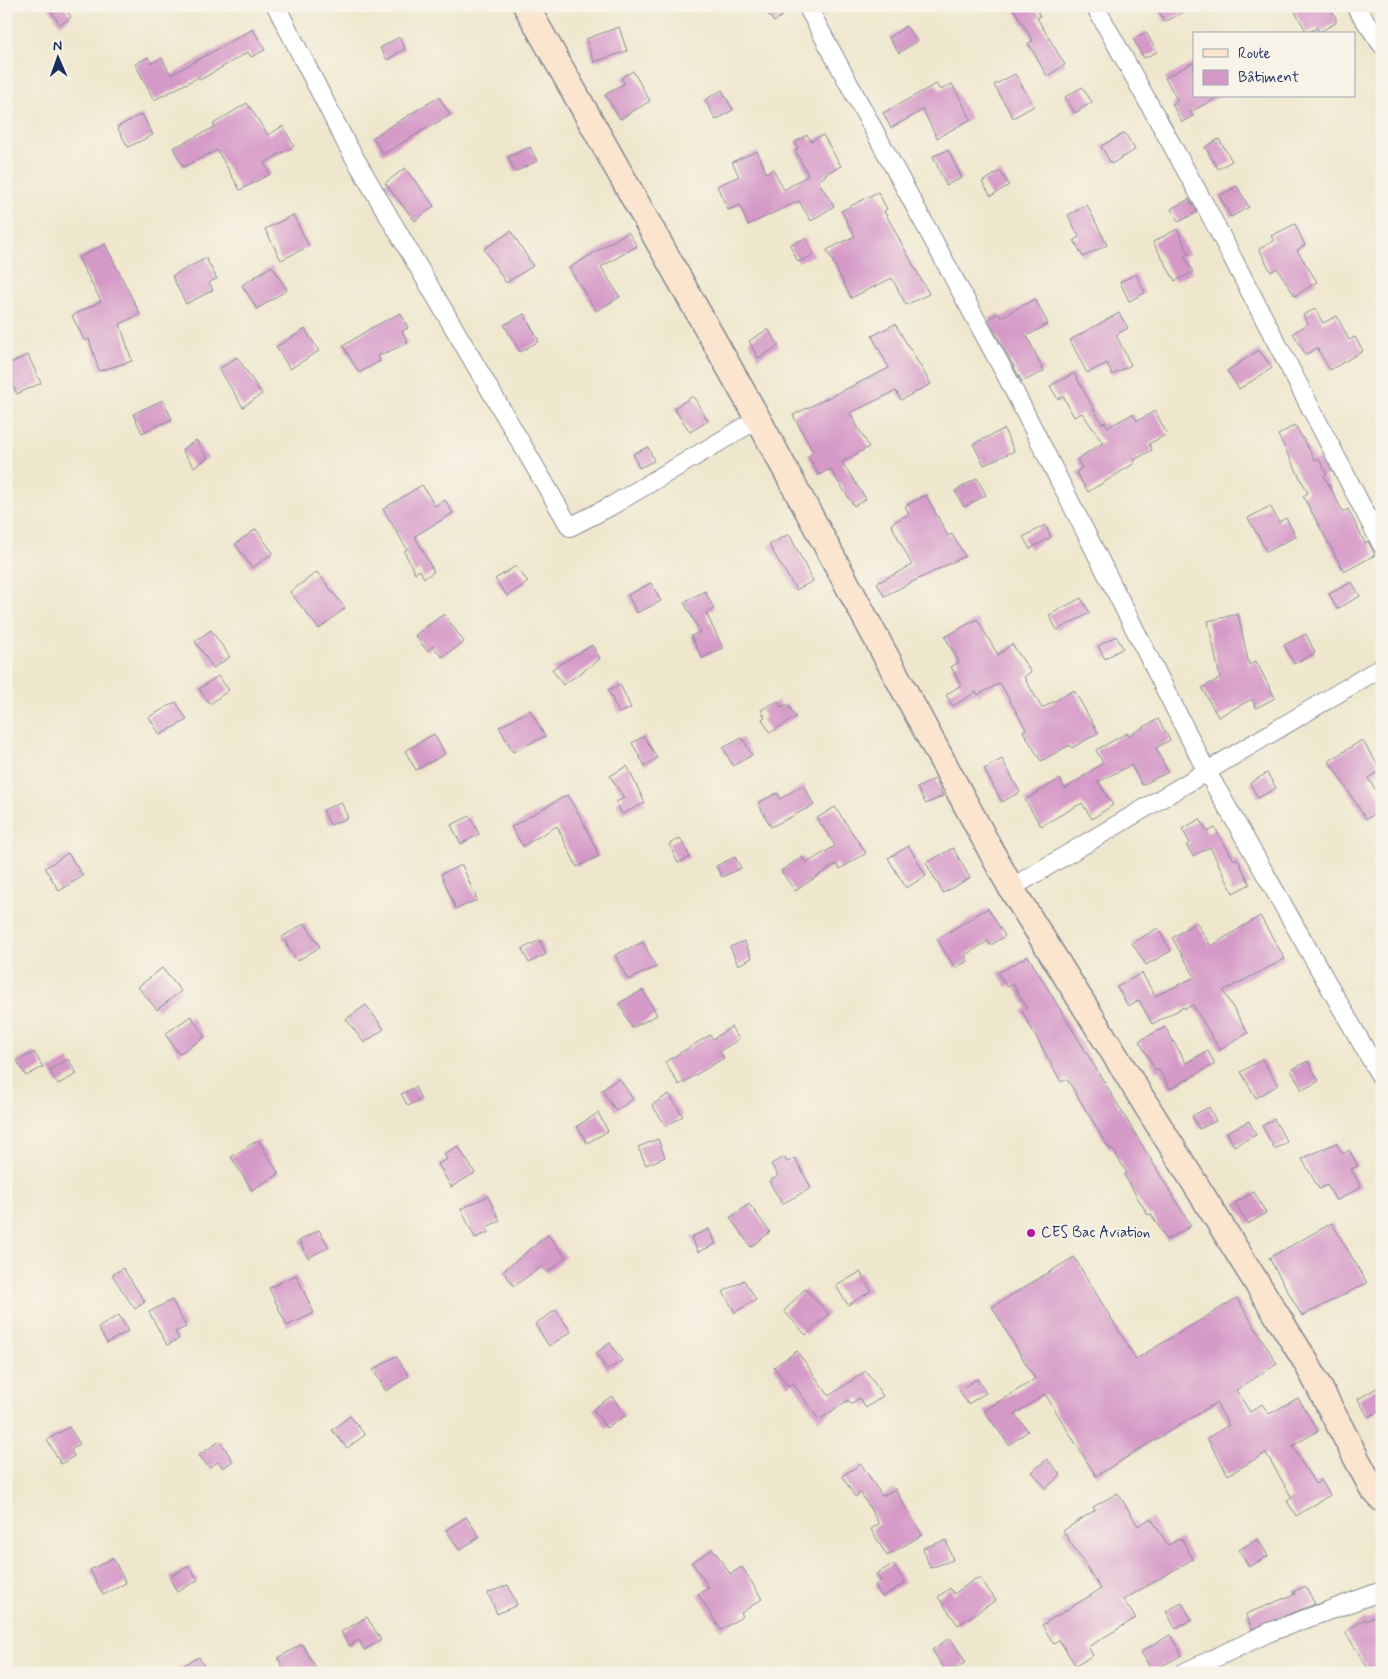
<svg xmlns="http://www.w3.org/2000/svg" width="1388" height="1679" viewBox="0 0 1388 1679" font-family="Mynerve,sans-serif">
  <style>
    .building { fill: #d599c7 }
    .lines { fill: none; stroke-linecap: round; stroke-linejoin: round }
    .street-casing { stroke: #858b96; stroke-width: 20 }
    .secondary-casing { stroke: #858b96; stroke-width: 28 }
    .street { stroke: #fff; stroke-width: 18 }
    .secondary { stroke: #fce5cf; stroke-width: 25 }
    .poi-dot { fill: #b5179e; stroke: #f7f3e8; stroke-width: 2 }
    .labels { text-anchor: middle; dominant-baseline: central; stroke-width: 4; stroke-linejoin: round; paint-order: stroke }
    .poi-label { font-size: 15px; fill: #1b2f5e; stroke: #f7f3e8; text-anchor: start }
  </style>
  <rect width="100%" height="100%" fill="#f7f3e8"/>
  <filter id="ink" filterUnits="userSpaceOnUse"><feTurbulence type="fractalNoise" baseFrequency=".02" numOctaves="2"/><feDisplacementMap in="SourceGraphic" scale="10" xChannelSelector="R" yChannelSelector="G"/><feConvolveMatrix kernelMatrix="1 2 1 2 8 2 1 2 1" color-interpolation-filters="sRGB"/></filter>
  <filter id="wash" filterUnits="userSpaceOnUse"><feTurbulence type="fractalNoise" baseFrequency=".0096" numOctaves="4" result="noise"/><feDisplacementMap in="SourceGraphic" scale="20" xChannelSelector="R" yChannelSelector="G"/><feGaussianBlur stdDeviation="1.12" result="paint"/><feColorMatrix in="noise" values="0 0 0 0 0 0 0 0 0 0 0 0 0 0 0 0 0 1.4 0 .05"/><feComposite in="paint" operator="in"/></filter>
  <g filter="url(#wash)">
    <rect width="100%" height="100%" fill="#efe7cd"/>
    <g id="blocks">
      <g class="building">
        <polygon points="48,6 64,6 71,17 60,25"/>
        <polygon points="762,6 794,6 774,22"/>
        <polygon points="1012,6 1035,6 1040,16 1037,18 1065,65 1047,76 1028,43 1033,41"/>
        <polygon points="1156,6 1195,6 1165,22"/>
        <polygon points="1292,6 1329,6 1336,18 1336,23 1319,32 1317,28 1307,33"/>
        <polygon points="906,26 917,41 899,53 889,38"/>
        <polygon points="619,27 627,51 594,62 586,39"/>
        <polygon points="253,29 265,50 251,57 248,52 200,80 199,77 154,100 135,64 148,57 151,63 162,58 171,75"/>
        <polygon points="1146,32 1157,52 1144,58 1133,39"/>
        <polygon points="399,37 405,49 387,60 380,48"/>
        <polygon points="1194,62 1194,96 1221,96 1190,112 1193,116 1182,122 1172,104 1178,101 1165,78"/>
        <polygon points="633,71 650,101 620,119 605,95 625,83 621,78"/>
        <polygon points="1015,74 1034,106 1013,118 994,85"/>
        <polygon points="936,84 940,90 952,84 971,119 937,138 923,110 891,128 883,113"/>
        <polygon points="1082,87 1092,102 1075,113 1065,97"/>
        <polygon points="722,90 733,110 716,120 705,100"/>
        <polygon points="439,97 450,115 383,154 373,137"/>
        <polygon points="247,103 268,135 283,126 294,146 264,163 270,174 240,190 217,150 183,167 173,148 215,127 213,124"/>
        <polygon points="142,114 153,135 128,147 117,127"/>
        <polygon points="1125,133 1135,150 1111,164 1101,146"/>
        <polygon points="807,135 811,141 823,135 841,166 825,174 826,175 818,181 834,206 811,221 799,201 748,225 740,205 728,210 717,186 739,176 732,162 757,151 766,173 773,169 784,190 808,175 795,150 798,148 795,142"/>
        <polygon points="1219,139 1232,161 1218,169 1205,147"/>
        <polygon points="530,147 537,161 515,172 508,157"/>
        <polygon points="948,150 962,178 946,185 933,156"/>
        <polygon points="405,168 434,206 415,221 385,183"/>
        <polygon points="1000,171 1009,185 991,196 982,182"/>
        <polygon points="1237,186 1249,207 1231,217 1219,196"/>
        <polygon points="878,192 887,209 884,211 929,294 906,305 892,278 851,298 827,250 855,236 841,211"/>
        <polygon points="1189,199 1197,212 1179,222 1171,209"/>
        <polygon points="1087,205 1107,245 1083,257 1074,240 1079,237 1068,215"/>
        <polygon points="293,215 309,246 281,260 265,229"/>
        <polygon points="1295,224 1305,245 1297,250 1317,282 1295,296 1277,268 1271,272 1259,249 1274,241 1271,236"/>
        <polygon points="1177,229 1189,254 1184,256 1193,272 1175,281 1153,242"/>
        <polygon points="511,231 533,266 506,283 484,249"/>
        <polygon points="628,232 637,246 601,267 620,297 596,311 569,268"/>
        <polygon points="805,238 814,255 798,262 790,245"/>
        <polygon points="105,244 140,314 120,324 132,361 99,371 89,339 85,341 72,316 101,301 78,258"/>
        <polygon points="206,258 217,279 209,282 213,290 186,304 172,276"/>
        <polygon points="272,266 287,290 257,309 242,285"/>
        <polygon points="1136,274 1145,293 1129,301 1120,282"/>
        <polygon points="1035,299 1048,324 1027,336 1044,371 1022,382 988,319 999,313 1001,317"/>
        <polygon points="1315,309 1323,323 1337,316 1349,340 1355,337 1363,351 1330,370 1317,348 1306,355 1293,333 1308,324 1303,315"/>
        <polygon points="401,313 408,328 402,331 408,343 378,356 380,361 359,373 343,346 371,328"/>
        <polygon points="1119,313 1128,328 1116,335 1131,365 1112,375 1107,363 1087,373 1070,340"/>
        <polygon points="524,314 539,341 520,352 504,325"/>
        <polygon points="895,324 931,384 901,400 896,391 850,413 869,447 842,462 866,499 854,506 830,469 819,475 808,456 813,452 793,415 889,368 872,336"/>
        <polygon points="305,329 319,351 290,369 276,347"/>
        <polygon points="768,329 779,346 758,358 749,341"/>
        <polygon points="1259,350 1272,368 1239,389 1227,371"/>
        <polygon points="28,355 41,383 17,394 6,370 6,365"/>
        <polygon points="237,357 262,394 243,407 219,369"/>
        <polygon points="1074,373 1102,424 1105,422 1108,427 1133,414 1137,421 1155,411 1167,434 1149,444 1152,450 1134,460 1135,463 1088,492 1076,472 1082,468 1077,459 1103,443 1082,413 1074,417 1063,396 1058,399 1050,386"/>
        <polygon points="693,396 708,421 690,432 674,408"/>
        <polygon points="163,400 172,419 142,433 133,414"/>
        <polygon points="1295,425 1315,460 1319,459 1327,474 1324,476 1343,512 1348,509 1365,543 1368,541 1375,555 1344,572 1303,496 1308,493 1278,435"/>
        <polygon points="1004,429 1014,451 984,465 973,444"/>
        <polygon points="196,440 208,458 194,467 182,450"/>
        <polygon points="648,447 654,461 639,468 633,454"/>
        <polygon points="977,478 986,495 964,507 955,491"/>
        <polygon points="422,485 435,506 445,500 453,513 415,536 434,572 424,578 420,570 415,573 404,551 407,549 383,509"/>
        <polygon points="926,495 948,536 952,534 965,556 884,596 877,583 912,565 891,524 909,514 905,506"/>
        <polygon points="1270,506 1279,522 1286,518 1296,536 1267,552 1248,518"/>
        <polygon points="1045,525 1051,537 1030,549 1023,537"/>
        <polygon points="256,529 273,553 252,568 235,544"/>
        <polygon points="789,534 813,581 796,590 769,545"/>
        <polygon points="516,566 528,582 507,596 495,579"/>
        <polygon points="317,572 345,608 319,629 290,592"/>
        <polygon points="1352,582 1360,596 1337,609 1329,594"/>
        <polygon points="651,583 661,601 637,613 628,595"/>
        <polygon points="705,591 714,609 706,613 723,648 702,658 691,636 700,632 684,602"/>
        <polygon points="1081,598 1090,613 1057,630 1049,615"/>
        <polygon points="444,614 464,642 442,657 433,646 427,651 415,635"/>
        <polygon points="1238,614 1249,665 1256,661 1275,698 1256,708 1252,699 1218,717 1202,688 1220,678 1208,621"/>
        <polygon points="977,619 998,655 1012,644 1031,672 1024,677 1042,708 1074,690 1098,733 1072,748 1070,745 1041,761 1023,731 1026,729 1000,683 978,695 976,692 953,706 946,695 961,685 951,667 959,662 945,637"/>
        <polygon points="211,630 230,657 213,668 195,641"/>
        <polygon points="1306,634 1315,653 1294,664 1284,645"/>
        <polygon points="1116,636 1123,648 1105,659 1098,646"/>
        <polygon points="592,645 600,659 563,685 552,669"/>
        <polygon points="218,676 229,690 210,704 199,689"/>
        <polygon points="620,684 631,708 619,713 608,690"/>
        <polygon points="778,701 781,707 787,704 796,717 770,733 762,719 765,717 761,710"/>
        <polygon points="176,702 187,720 160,735 149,717"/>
        <polygon points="530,710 545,736 513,752 499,727"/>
        <polygon points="1158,719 1170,740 1156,748 1168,772 1142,785 1131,765 1098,782 1113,805 1092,819 1082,803 1041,826 1025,800 1060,779 1065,789 1103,763 1096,750 1127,733 1128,736"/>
        <polygon points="434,734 445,754 416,770 405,751"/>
        <polygon points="644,736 657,758 645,766 632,743"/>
        <polygon points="742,738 752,755 733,766 723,748"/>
        <polygon points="1362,740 1381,770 1368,778 1382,800 1382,810 1366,819 1329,761"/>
        <polygon points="1002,759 1020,792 1002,802 984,769"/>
        <polygon points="627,766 645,803 622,814 616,802 624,798 610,776"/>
        <polygon points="1267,773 1276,788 1258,798 1250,783"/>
        <polygon points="935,779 943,796 926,804 917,788"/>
        <polygon points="803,785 814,805 771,827 758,803 777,793 780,799"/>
        <polygon points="567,795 583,821 599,856 577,867 557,826 523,846 511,827"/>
        <polygon points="341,802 348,818 330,825 323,810"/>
        <polygon points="835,807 866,853 840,869 836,864 795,891 781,871 802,857 807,863 835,846 817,818"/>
        <polygon points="470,816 479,834 461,844 451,825"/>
        <polygon points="1200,819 1207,832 1215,828 1234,860 1237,858 1250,884 1233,893 1210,847 1193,856 1186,845 1190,843 1182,829"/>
        <polygon points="680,838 690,857 678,863 669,844"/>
        <polygon points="909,846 926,876 906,888 888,858"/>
        <polygon points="953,848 970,878 943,893 926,863"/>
        <polygon points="68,853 83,876 59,891 45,868"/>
        <polygon points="735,857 741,868 722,877 716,866"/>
        <polygon points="462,865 477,900 456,909 441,874"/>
        <polygon points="988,908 1005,936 991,945 988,941 965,955 968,961 955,968 937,939"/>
        <polygon points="1260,916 1285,959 1223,991 1248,1033 1220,1050 1193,1005 1185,1009 1184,1007 1152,1024 1139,1000 1128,1006 1117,987 1142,973 1155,996 1195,977 1172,938 1196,922 1211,946"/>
        <polygon points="305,923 320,947 297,961 282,937"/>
        <polygon points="1158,928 1171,951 1146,965 1132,943"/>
        <polygon points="540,940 546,954 529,963 522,949"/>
        <polygon points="744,941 752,958 738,965 730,947"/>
        <polygon points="643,942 656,967 628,980 615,955"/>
        <polygon points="1028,956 1191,1226 1167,1240 1151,1214 1148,1215 1124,1175 1127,1173 1112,1148 1110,1150 1067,1079 1061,1082 1022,1011 1027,1008 1013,984 1007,987 998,973"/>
        <polygon points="162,968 181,991 157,1010 138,987"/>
        <polygon points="643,990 657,1015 632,1028 619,1003"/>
        <polygon points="366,1005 384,1029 364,1043 346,1019"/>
        <polygon points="191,1016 205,1037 179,1054 165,1034"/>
        <polygon points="731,1027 739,1039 720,1051 724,1058 679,1085 665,1062 710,1035 713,1039"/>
        <polygon points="1165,1027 1186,1063 1208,1051 1215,1064 1170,1089 1159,1070 1156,1071 1139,1041"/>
        <polygon points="34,1052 43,1067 26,1076 17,1061"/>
        <polygon points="68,1059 77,1074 58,1084 49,1070"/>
        <polygon points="1262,1059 1278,1085 1256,1098 1241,1072"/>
        <polygon points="1308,1061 1319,1081 1302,1090 1291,1070"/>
        <polygon points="619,1078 633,1099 616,1111 602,1090"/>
        <polygon points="415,1087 421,1099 408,1106 401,1094"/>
        <polygon points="669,1094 683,1116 666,1126 652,1105"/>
        <polygon points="1209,1107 1216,1121 1199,1129 1192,1116"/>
        <polygon points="598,1113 608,1131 587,1143 577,1126"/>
        <polygon points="1274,1119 1287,1142 1275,1149 1262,1126"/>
        <polygon points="1249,1121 1256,1135 1234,1146 1227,1132"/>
        <polygon points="658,1139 665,1157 646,1165 638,1147"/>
        <polygon points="258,1140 279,1174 252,1190 231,1157"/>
        <polygon points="1336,1143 1343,1154 1349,1150 1358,1166 1351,1169 1361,1187 1336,1201 1327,1185 1319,1189 1302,1159"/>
        <polygon points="458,1146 475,1173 451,1187 438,1164 447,1159 444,1154"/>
        <polygon points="784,1157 787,1162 795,1158 811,1188 782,1204 769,1181 778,1176 771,1164"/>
        <polygon points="1254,1192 1266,1213 1248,1224 1235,1203"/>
        <polygon points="488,1196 500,1221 486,1227 489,1232 475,1238 461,1209"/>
        <polygon points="749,1204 770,1232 751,1247 730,1218"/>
        <polygon points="1332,1223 1367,1283 1302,1316 1269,1258"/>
        <polygon points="709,1229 716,1244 698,1252 691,1237"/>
        <polygon points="319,1230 329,1247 308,1258 299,1241"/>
        <polygon points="548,1235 566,1257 547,1273 542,1266 514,1286 503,1271"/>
        <polygon points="1074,1257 1136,1359 1237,1298 1277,1364 1236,1390 1250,1412 1262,1404 1269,1414 1298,1398 1318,1431 1292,1446 1315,1484 1321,1480 1330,1495 1296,1516 1287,1501 1292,1498 1266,1453 1228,1475 1207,1438 1229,1425 1216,1403 1096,1476 1045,1394 1015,1414 1028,1431 1009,1445 984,1411 1035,1379 992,1307"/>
        <polygon points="123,1268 145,1302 135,1309 112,1275"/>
        <polygon points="860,1272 871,1291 848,1305 836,1286"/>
        <polygon points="296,1275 314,1313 287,1326 269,1288"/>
        <polygon points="744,1280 756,1300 735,1312 723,1292"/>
        <polygon points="805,1289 829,1314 806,1335 784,1311"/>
        <polygon points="172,1300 186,1327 175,1332 179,1339 167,1345 149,1312"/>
        <polygon points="556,1310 571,1332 549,1346 535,1324"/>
        <polygon points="119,1315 128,1331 107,1343 98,1328"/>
        <polygon points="610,1343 622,1361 607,1370 596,1353"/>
        <polygon points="797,1351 829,1396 866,1371 883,1396 866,1408 859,1398 851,1404 848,1400 819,1420 793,1383 788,1386 774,1367"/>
        <polygon points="396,1356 409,1376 386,1391 373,1370"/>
        <polygon points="977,1379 986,1393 968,1404 959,1390"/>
        <polygon points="1382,1385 1382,1409 1368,1417 1358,1399"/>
        <polygon points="612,1396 625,1416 606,1428 593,1409"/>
        <polygon points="350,1416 365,1435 347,1448 332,1430"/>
        <polygon points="69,1427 80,1444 71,1450 74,1456 61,1464 47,1440"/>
        <polygon points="220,1441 233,1461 223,1468 218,1462 209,1468 199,1455"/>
        <polygon points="1047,1459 1061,1475 1046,1488 1032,1472"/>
        <polygon points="861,1464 882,1496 895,1489 922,1535 887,1556 871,1529 879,1524 861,1493 855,1497 842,1476"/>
        <polygon points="1118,1493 1138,1526 1151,1518 1168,1545 1181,1538 1193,1559 1123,1600 1136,1618 1088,1647 1093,1655 1076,1666 1059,1640 1054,1644 1042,1625 1101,1589 1063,1531 1095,1510 1093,1507"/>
        <polygon points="466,1517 480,1537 459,1550 446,1530"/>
        <polygon points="1258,1539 1268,1556 1249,1567 1239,1550"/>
        <polygon points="946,1540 953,1560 930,1568 923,1548"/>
        <polygon points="713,1549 730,1574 742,1567 762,1599 741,1613 743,1616 721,1630 698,1594 709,1588 692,1562"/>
        <polygon points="113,1558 126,1583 103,1595 90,1570"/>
        <polygon points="893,1564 905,1583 882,1597 875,1585 881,1581 876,1574"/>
        <polygon points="189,1566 198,1580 177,1592 169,1577"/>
        <polygon points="975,1579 980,1579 996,1600 958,1625 938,1597 950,1588 954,1594"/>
        <polygon points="508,1585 517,1605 497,1614 488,1593"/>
        <polygon points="1305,1586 1315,1604 1252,1629 1246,1614 1295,1594 1293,1592"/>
        <polygon points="1182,1603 1192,1620 1175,1628 1166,1611"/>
        <polygon points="1382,1612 1382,1673 1371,1673 1345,1632 1365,1619 1366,1621"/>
        <polygon points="367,1617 381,1640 364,1650 359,1640 349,1646 341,1632"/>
        <polygon points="1170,1635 1182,1655 1152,1671 1141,1652"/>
        <polygon points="950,1638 966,1662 947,1673 932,1650"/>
        <polygon points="302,1644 319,1673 286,1673 278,1658"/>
        <polygon points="199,1657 208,1673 169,1673"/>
      </g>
    </g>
  </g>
  <g filter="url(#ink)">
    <use href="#blocks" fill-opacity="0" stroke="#858b96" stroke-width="1"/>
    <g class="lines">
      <g class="street-casing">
        <g id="street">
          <polyline points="276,6 346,143 570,527 611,506 758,419"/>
          <polyline points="807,6 1007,377 1206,770 1382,1079"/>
          <polyline points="1095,6 1205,205 1382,545"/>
          <polyline points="1355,6 1382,45"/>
          <polyline points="1011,888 1382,667"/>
          <polyline points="1183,1673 1270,1632 1382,1591"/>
        </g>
      </g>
      <g class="secondary-casing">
        <polyline id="secondary" points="526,6 758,419 1011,888 1306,1362 1372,1488 1382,1499"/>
      </g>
      <use href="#street" class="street"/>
      <use href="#secondary" class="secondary"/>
    </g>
  </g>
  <circle class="poi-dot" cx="1031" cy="1233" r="5"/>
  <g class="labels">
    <g class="poi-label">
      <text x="1041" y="1233">CES Bac Aviation</text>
    </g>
  </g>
  <rect width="1388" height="1679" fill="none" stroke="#f7f3e8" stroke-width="25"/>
  <rect x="1193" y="32" width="162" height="65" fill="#f7f3e8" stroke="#9fa5b1"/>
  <rect x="1203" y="49" width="25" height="8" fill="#fce5cf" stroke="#9fa5b1"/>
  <text x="1238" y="58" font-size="15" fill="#1b2f5e">Route</text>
  <rect x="1203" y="70" width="25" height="15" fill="#d599c7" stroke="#9fa5b1"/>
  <text x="1238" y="82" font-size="15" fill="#1b2f5e">Bâtiment</text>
  <g transform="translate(58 58) rotate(358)" stroke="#f7f3e8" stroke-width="4" paint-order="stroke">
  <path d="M0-4L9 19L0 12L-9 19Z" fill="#1b2f5e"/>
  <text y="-8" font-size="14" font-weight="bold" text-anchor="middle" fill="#1b2f5e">N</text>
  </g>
</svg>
